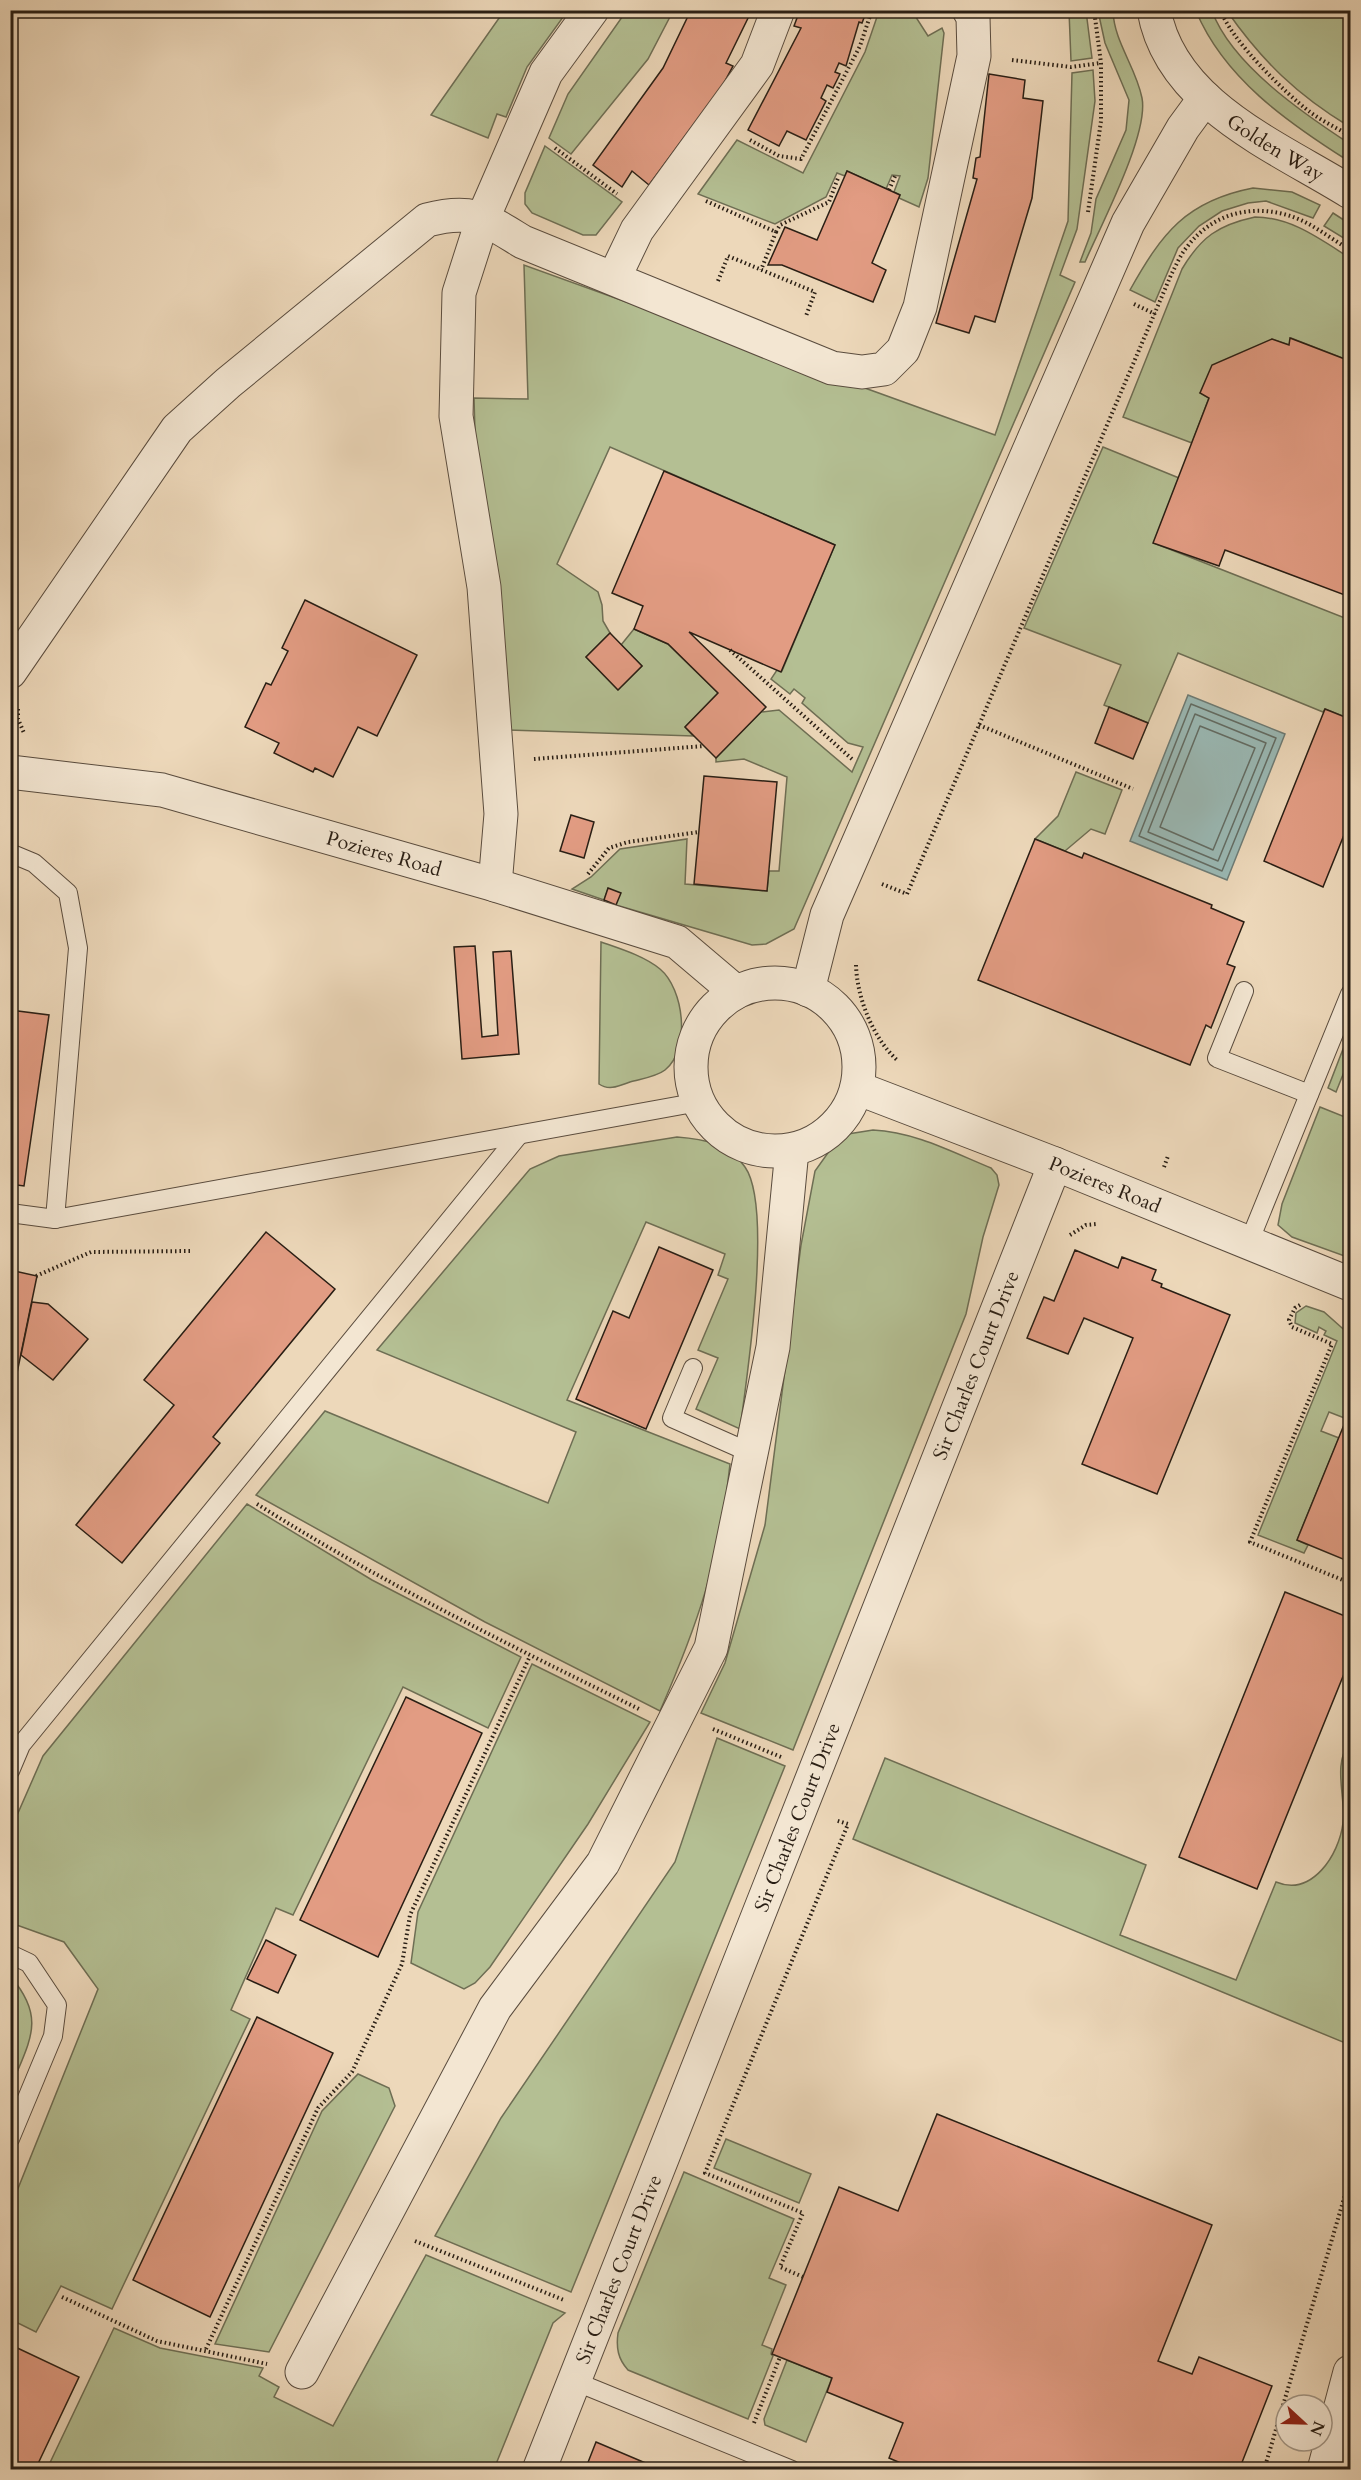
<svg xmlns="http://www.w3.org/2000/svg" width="1361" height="2480" viewBox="0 0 1361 2480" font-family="Cardo,serif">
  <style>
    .green { fill: #b4bf93; stroke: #6e6e54; stroke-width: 1.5 }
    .water { fill: #9ab9b5; stroke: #6d7b75; stroke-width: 1.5 }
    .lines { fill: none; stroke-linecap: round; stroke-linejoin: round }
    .shore { stroke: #626c64; stroke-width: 1.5 }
    .building { fill: #e29c83; stroke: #291e14; stroke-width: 1.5 }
    .service-casing { stroke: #5a4c3e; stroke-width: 20 }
    .minor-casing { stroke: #5a4c3e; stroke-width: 35 }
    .path { stroke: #291e14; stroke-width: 4; stroke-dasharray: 1.5 3; stroke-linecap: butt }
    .service { stroke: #f3e6d2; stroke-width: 18 }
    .minor { stroke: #f3e6d2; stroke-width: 33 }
    .labels { text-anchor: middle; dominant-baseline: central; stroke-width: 4.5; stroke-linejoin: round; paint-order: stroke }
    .street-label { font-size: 20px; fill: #291e14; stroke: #f3e6d2 }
  </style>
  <rect width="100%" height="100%" fill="#edd8ba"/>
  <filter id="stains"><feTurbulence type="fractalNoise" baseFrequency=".00333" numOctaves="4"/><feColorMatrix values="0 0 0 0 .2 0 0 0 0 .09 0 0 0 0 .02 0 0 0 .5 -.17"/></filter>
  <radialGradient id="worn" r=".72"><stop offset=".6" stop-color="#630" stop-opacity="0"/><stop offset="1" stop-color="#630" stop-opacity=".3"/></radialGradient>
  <g class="green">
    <polygon points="627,10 673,11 648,59 571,154 549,138 568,94"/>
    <polygon points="504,11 566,13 527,67 506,117 497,114 488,138 431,115"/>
    <polygon points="879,11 912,11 928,36 942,28 944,33 928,178 919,207 899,198 900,195 894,192 900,176 892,175 886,189 847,171 845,176 837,173 826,197 775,224 698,194 737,140 803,173 865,52"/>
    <polygon points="1069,11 1086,11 1092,58 1071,61"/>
    <path d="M1098,11H1113C1114,42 1136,67 1142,98C1149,134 1101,225 1085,262H1080L1091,233L1096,199L1126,130L1129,100L1105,43Z"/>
    <path d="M1196,11H1212C1232,65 1304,114 1350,144L1347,160C1287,122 1224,78 1196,11Z"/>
    <path d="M1227,11H1350V127C1297,95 1262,61 1227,11Z"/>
    <polygon points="1093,70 1095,101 1077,229 1060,275 1075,282 794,929 766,944 752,945 616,905 608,889 604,900 572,889 591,877 620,849 687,839 685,884 767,891 769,871 779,871 787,777 744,759 716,762 716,758 761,712 779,710 852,772 863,747 848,743 802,703 805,698 794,689 790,694 771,679 777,670 782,671 835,545 610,447 557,564 598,592 602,605 603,621 610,633 586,657 618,690 642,666 621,645 634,629 668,644 718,693 685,727 693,736 506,730 477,503 474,398 528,399 524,265 995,435 1068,221 1072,73"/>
    <polygon points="545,146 622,202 596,235 583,235 532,213 525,204 525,193"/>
    <path d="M1253,188L1292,192L1320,205L1313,218L1266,201L1248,203L1222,211L1199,226L1178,248L1155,302L1130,290C1162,233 1186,201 1253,188Z"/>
    <polygon points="1333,213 1350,224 1350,242 1324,226"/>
    <path d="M1255,217C1291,217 1320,239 1350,258V361L1291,338L1289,345L1272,339L1200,393L1209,398L1192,443L1123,417L1182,269C1201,237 1218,225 1255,217Z"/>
    <polygon points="1103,447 1179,478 1154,543 1350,620 1350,719 1325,709 1323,712 1178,653 1148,723 1104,705 1121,665 1024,628"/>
    <polygon points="1076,772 1122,790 1105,834 1091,829 1065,851 1035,839 1058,816"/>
    <path d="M601,942C621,949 644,956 660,969C684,989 691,1049 665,1070C656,1077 640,1079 630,1082C619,1086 609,1091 599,1084Z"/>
    <polygon points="1350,1031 1350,1057 1336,1092 1328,1088"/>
    <polygon points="1320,1107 1350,1119 1350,1258 1292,1237 1278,1225 1282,1204"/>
    <path d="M873,1130C915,1132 952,1152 991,1168L997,1175L999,1185L983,1237L966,1314L793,1750L701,1713L725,1663L765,1525L801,1245L815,1171L830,1150L848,1134Z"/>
    <path d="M677,1137C703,1139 729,1143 745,1167C773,1207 747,1376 740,1429L696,1409L718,1358L698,1350L728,1279L718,1275L725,1254L646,1222L567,1400L730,1464C721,1558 697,1626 660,1711L485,1622L256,1495L325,1411L548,1503L576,1432L377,1350L530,1169L559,1156Z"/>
    <polygon points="1306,1306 1324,1312 1350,1335 1350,1410 1347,1419 1329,1412 1321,1431 1339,1438 1297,1540 1308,1545 1304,1553 1258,1535 1337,1341 1324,1335 1326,1331 1319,1327 1317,1333 1295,1323 1296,1313"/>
    <polygon points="247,1504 372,1580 521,1657 488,1728 403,1687 293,1915 276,1908 231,2010 250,2019 112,2309 61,2286 36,2332 18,2323 11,2338 11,2206 98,1989 64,1942 11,1923 11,1829 43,1756"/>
    <polygon points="532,1664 650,1722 588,1824 490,1967 475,1983 464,1989 411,1963 418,1912"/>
    <polygon points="717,1738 785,1766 571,2292 435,2236 501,2118 675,1862"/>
    <path d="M1350,1741V2045L853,1839L885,1758L1146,1865L1120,1935L1236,1980L1276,1882C1312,1897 1339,1855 1343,1823C1346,1795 1332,1766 1350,1741Z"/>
    <path d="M11,1977C47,2019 29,2041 11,2087Z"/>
    <polygon points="358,2074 389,2088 395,2106 269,2352 215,2344 322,2111"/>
    <polygon points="726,2139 811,2174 799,2203 714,2168"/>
    <path d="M684,2172L794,2219L769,2278L786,2285L762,2345L772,2349L771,2354L773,2356L748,2419L628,2370C618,2359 616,2348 618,2333Z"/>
    <polygon points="426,2255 565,2313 553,2323 494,2469 47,2469 114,2328 160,2348 263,2368 259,2376 279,2387 274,2397 333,2426"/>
    <polygon points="787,2360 832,2378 806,2442 765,2425 764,2419"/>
  </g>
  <polygon class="water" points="1188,695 1285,734 1227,880 1130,841"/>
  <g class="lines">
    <g class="shore">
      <polygon points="1191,704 1276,738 1222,871 1139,836"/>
      <polygon points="1195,714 1266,743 1218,861 1148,832"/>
      <polygon points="1200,726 1255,748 1213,850 1160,827"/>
    </g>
  </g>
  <g class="building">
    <polygon points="691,10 752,10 726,63 733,66 711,107 708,105 649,185 632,171 622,187 593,165 663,68"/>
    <polygon points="800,10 867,10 862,23 859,22 846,66 839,63 835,72 840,74 833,88 827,85 821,98 826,101 806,140 787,131 779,146 748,130 801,28 794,26"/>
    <polygon points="989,74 1025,80 1023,98 1043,101 1032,198 995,322 975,316 969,333 936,323 977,179 973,178 976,158 980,157"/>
    <polygon points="847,171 900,195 872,263 886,270 873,302 782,265 768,265 785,227 817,240"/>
    <polygon points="1290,338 1350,361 1350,597 1225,550 1219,566 1153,543 1209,398 1200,393 1212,365 1272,339 1289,345"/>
    <polygon points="664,471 835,545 781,672 689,632 766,707 716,758 685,727 718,693 668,644 634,629 643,606 612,593"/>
    <polygon points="305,600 417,655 377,736 358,727 333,777 315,768 313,772 274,753 279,743 245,727 266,683 271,685 288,651 282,648"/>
    <polygon points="610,633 642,666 618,690 586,657"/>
    <polygon points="1109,707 1148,723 1133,759 1095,743"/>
    <polygon points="1325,709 1350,719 1350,820 1323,887 1264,861"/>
    <polygon points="704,776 777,782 767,891 694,884"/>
    <polygon points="571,815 594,822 584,858 560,851"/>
    <polygon points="1035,839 1082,858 1084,853 1212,905 1211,908 1244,922 1227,964 1235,967 1211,1028 1206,1025 1190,1065 978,980"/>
    <polygon points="608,888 621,893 616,905 604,900"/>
    <polygon points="475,946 482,1037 498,1035 493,952 511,951 519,1054 462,1059 454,947"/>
    <polygon points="10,1010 49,1015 24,1186 10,1184"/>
    <polygon points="266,1232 335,1289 213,1437 220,1443 122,1563 76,1525 174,1405 144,1380"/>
    <polygon points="659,1247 713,1270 646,1429 576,1399 613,1311 629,1318"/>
    <polygon points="1075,1250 1118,1268 1122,1257 1156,1270 1152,1280 1162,1284 1161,1287 1230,1315 1157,1494 1082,1464 1133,1338 1084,1318 1068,1354 1027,1338 1044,1297 1054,1301"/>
    <polygon points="10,1270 37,1276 10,1407"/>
    <polygon points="32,1302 48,1304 88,1339 53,1380 21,1355"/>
    <polygon points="1350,1410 1350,1562 1297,1540"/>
    <polygon points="1285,1592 1350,1618 1350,1659 1257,1889 1179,1857"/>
    <polygon points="406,1697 482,1733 378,1957 300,1920"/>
    <polygon points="266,1940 296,1955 278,1993 247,1979"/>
    <polygon points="257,2017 333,2053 210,2317 133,2280"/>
    <polygon points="937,2114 1212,2225 1158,2361 1192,2374 1199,2357 1272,2386 1239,2470 917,2470 889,2458 903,2423 827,2392 832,2378 772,2354 839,2187 898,2211"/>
    <polygon points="11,2345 79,2377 35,2470 10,2470"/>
    <polygon points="596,2442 662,2470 585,2470"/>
  </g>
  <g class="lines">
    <g class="service-casing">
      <g id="service">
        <polyline points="10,853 34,863 68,893 78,948 55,1219 699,1102"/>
        <polyline points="1244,991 1217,1058 1309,1094"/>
        <polyline points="10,1213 55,1219"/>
        <polyline points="1249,1242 1350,994"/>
        <polyline points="693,1368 672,1418 751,1453"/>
        <polyline points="10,1771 21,1745 519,1135"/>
        <polyline points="10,1954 29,1963 57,2005 53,2036 10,2139"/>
        <polyline points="574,2381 792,2470"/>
      </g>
    </g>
    <g class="minor-casing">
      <g id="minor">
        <path id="s1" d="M1154,10C1170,104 1278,147 1350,192"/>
        <polyline points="614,278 637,230 757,65 778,10"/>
        <path d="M10,672L177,429L228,383L427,220C473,208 485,219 523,242L832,368L862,372L884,369L903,350L920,307L974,56L973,17L969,10"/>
        <path id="s2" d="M10,772L162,790L495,885L677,942L736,992"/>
        <polyline points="495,885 501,814 484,587 456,416 459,293 483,218 546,73 592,10"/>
        <circle cx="775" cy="1067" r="84"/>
        <polyline points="808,990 827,915 1128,223 1183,128 1205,98"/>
        <path id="s3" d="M857,1088L1055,1164L1350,1284"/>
        <polyline points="302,2372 495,2008 603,1863 711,1648 773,1347 792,1150"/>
        <path id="s4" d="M539,2470L1055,1164"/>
        <polyline points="1324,2470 1350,2372"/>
      </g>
    </g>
    <g class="path">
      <path d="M1221,10C1228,37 1287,95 1310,112C1322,121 1337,128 1350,136"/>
      <polyline points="1012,60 1071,67 1101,63"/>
      <polyline points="750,140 779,156 801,159 860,46 872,10"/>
      <polyline points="555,148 617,194"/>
      <polyline points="889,190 895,176"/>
      <polyline points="706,201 776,232 761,270"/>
      <polyline points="1088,212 1101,121 1101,63 1094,10"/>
      <polyline points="776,232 780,225 829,202 838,178"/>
      <polyline points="718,281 728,256 815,292 806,316"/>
      <polyline points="1134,304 1155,314"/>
      <polyline points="730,650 852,759"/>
      <polyline points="18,709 18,719 24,733"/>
      <polyline points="979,725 1133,789"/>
      <polyline points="534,759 704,746"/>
      <polyline points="588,874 609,848 628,842 699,832"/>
      <path d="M882,884L907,894L1171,275C1176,266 1180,255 1187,247C1215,209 1262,202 1303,221C1319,229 1335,241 1350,250"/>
      <path d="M856,965C857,998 873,1038 897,1060"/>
      <polyline points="1164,1167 1168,1156"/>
      <polyline points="1070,1235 1086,1225 1096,1224"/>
      <polyline points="36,1276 91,1252 190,1251"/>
      <polyline points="1300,1305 1295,1308 1289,1320 1292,1327 1332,1344 1250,1542 1350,1583"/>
      <path d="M257,1504C379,1581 509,1645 639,1709"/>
      <polyline points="713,1729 781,1757"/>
      <polyline points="415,2241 564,2300"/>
      <polyline points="803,2277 780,2267 803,2213 705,2173 848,1824 835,1820"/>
      <polyline points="62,2297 157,2341 267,2364"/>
      <polyline points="206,2349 318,2108 352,2072 402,1964 410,1915 530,1656"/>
      <polyline points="754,2423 780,2357"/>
      <polyline points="1264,2470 1350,2178"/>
    </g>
    <use href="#service" class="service"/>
    <use href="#minor" class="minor"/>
  </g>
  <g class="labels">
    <g class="street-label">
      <text stroke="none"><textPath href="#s1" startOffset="190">Golden Way</textPath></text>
      <text stroke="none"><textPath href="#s2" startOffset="384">Pozieres Road</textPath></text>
      <text stroke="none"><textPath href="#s3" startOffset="266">Pozieres Road</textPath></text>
      <text stroke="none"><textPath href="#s4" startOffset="1188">Sir Charles Court Drive</textPath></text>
      <text stroke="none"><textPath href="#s4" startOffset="702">Sir Charles Court Drive</textPath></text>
      <text stroke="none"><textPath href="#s4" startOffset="216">Sir Charles Court Drive</textPath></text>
    </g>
  </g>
  <rect width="1361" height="2480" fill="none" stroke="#edd8ba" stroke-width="36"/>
  <rect x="12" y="12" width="1337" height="2456" fill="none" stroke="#291e14" stroke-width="3"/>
  <rect x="18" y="18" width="1325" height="2444" fill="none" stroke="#291e14" stroke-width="1.5"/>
  <g transform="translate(1304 2423) rotate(112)"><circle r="28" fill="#f3e6d2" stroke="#a29686" stroke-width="1.5"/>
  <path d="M0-4.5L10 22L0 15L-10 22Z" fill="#8f2418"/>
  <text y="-9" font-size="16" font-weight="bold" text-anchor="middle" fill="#291e14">N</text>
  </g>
  <rect width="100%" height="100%" filter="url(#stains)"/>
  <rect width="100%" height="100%" fill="url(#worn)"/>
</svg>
